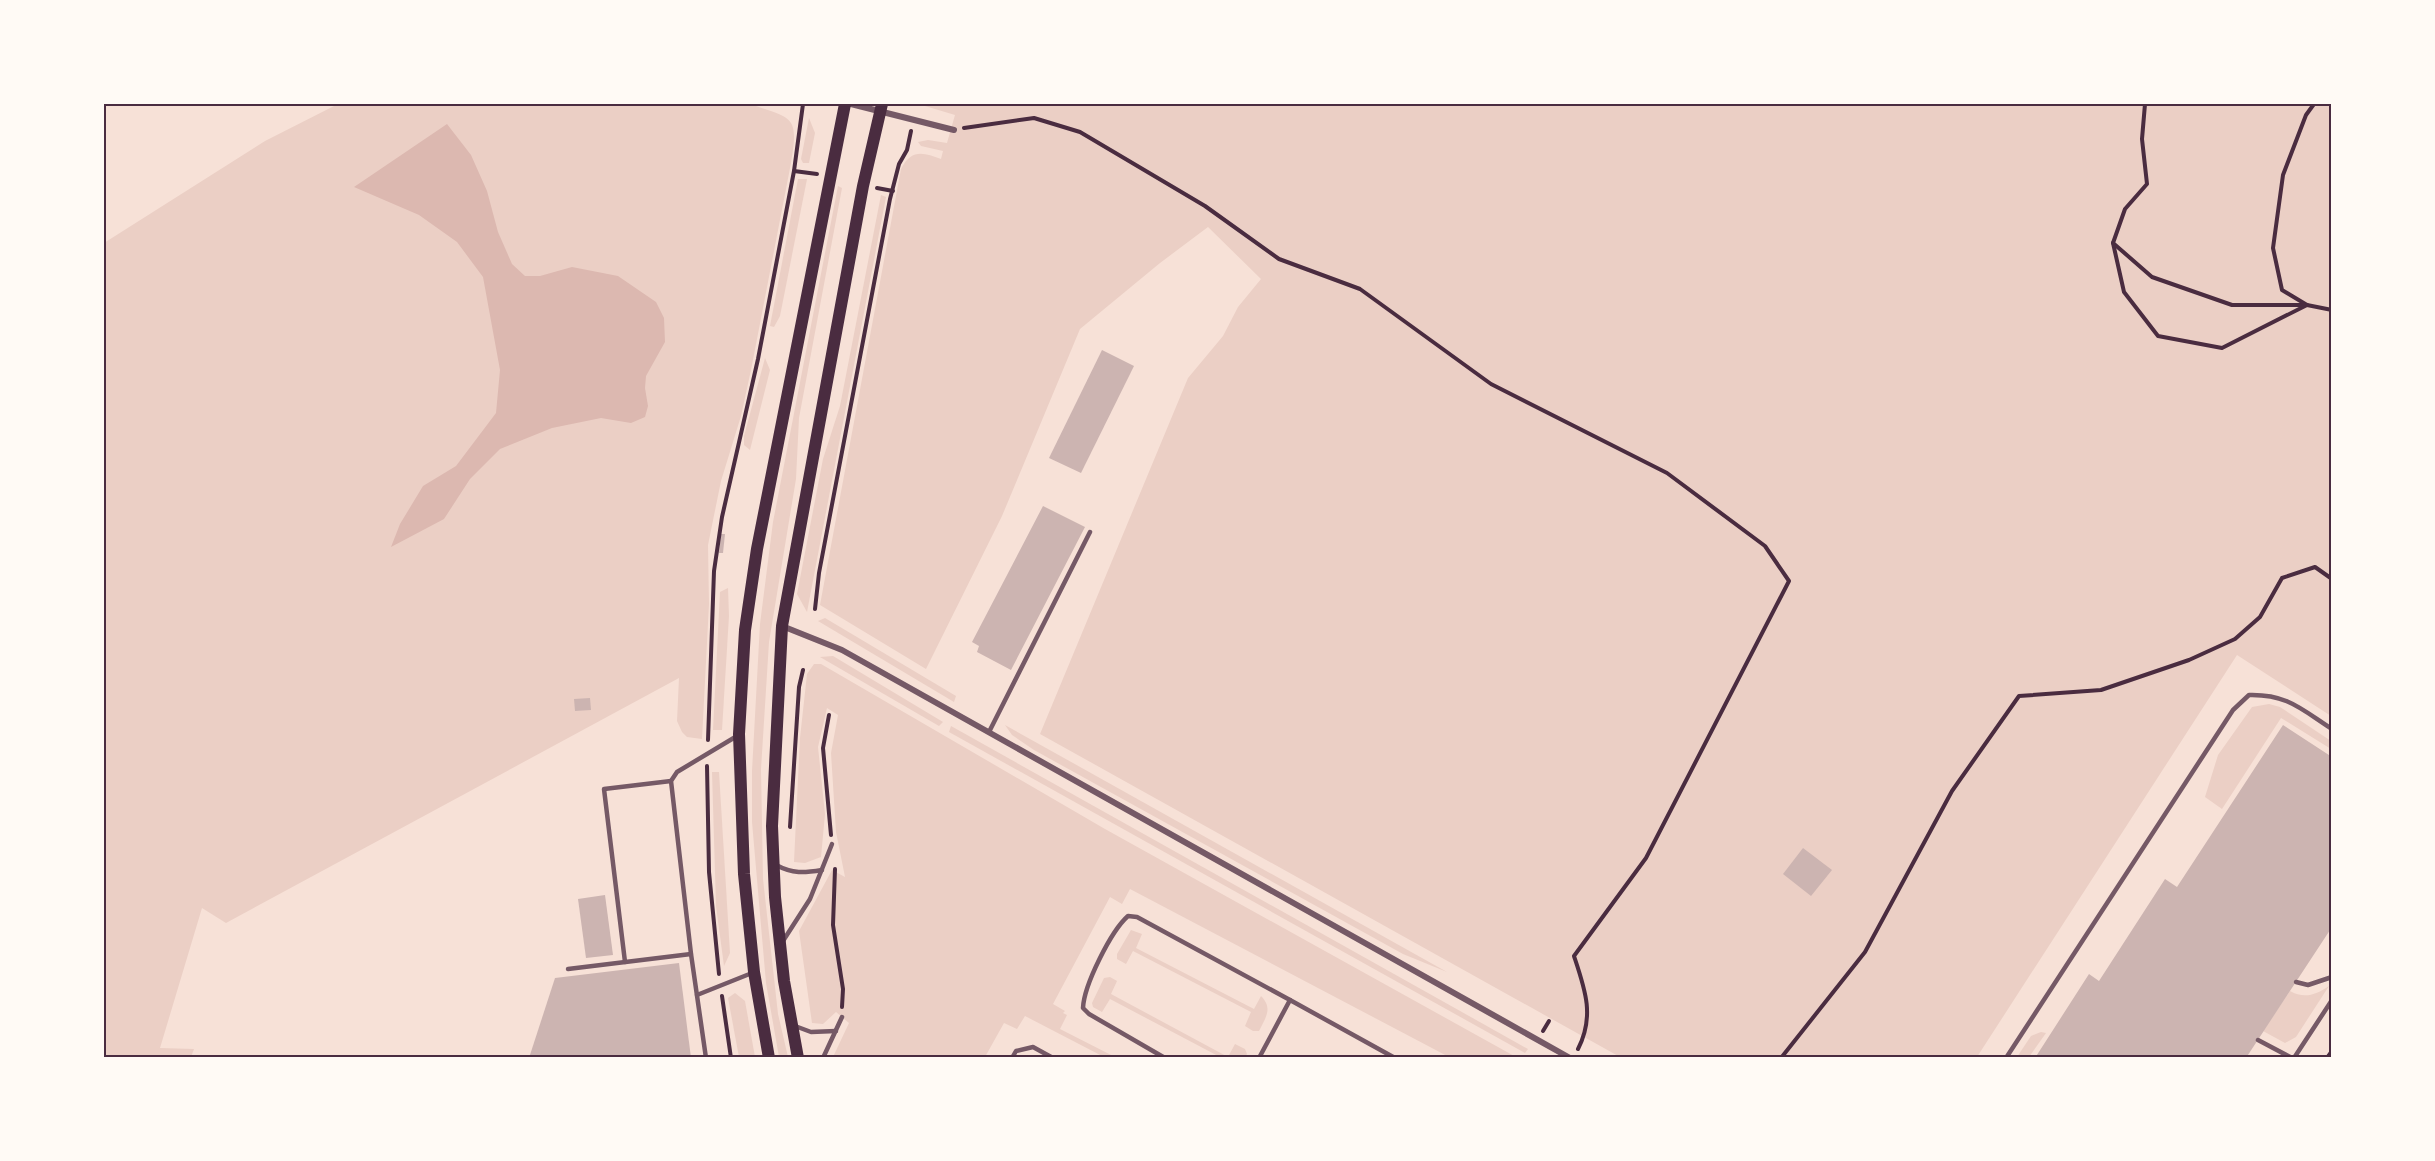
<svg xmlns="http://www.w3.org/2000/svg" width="2435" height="1161" viewBox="0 0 2435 1161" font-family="'Varela Round',sans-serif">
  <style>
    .green { fill: #ebcfc5 }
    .water { fill: #dcb8b0 }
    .building { fill: #ccb4b1 }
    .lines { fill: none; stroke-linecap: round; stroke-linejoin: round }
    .path { stroke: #4a2c40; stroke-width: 4 }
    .service { stroke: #755966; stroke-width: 4.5 }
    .minor { stroke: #755966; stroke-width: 6 }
    .secondary { stroke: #4a2c40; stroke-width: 12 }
    .neatline { fill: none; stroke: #4a2c40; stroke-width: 2 }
  </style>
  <rect width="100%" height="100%" fill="#f7e1d7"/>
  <g class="green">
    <path d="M338,104H750C793,119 799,115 791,163L751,370L741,416L721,481L708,545L709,604L702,739L687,737L682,732L677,721L679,678L226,923L202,908L160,1048L194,1049L191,1057H104V243L265,141Z"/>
    <path d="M925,104L955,106L956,104H2331V716L2237,655L1977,1057H1620L1040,734L1188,378L1223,336L1238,307L1261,279L1208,227L1160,263L1080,329L1002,516L926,669L820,605L901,169C911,149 923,152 941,159L943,151L921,146L918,142L928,140L947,143L955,115L925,106Z"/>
    <polygon points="809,118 815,133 809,163 803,163 801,159"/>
    <polygon points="798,179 807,179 780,316 774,327 770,326"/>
    <polygon points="838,186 842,188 799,418 796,479 769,642 761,769 763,879 778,1014 788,1057 779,1057 766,983 752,822 752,771 760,624 773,522"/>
    <polygon points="881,195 886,197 807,612 797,594 823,459 840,406"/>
    <polygon points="765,358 770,370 750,450 744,445 744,436"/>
    <polygon points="728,588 729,616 722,730 713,730 720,592"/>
    <polygon points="825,618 956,696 954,702 818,621"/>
    <polygon points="833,656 943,722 939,726 820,657"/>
    <polygon points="814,664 821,664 1105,829 1516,1057 1449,1057 1130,889 1122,904 1110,897 1053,1004 1065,1011 1063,1013 1067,1015 1060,1029 1115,1057 1104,1057 1025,1016 1017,1029 1004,1023 985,1057 833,1057 849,1023 836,1012 823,1024 812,1023 799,931 832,870 845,877 836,832 831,753 838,715 827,708 818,747 825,814 821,857 805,863 794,862 800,738 807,674"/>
    <polygon points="2269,704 2280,707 2331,741 2331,749 2281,718 2222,809 2205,797 2218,755 2252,707"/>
    <polygon points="1005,725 1447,972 1403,954 1034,750 1012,735"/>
    <polygon points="951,726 1528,1049 1525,1053 949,732"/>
    <polygon points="712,772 719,772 730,953 724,966 716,906"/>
    <path d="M1131,930L1142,934L1136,948L1254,1009L1261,996C1273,1008 1266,1017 1259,1031H1253L1245,1026L1251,1012L1133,951L1126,964L1117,959V954Z"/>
    <polygon points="1110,977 1117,981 1111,994 1228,1057 1235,1044 1245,1049 1247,1054 1245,1057 1220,1057 1110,999 1102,1012 1093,1007 1092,1003 1104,978"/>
    <path d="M2329,986L2296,1037L2285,1043L2263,1031L2290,991C2304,999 2316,995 2329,986Z"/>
    <polygon points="735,993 745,1001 755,1057 739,1057 728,998"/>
    <polygon points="2041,1032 2046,1033 2029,1057 2017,1057 2031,1036"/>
  </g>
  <polygon class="water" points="447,124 471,155 487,191 498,232 512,264 525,276 540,276 572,267 618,276 656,302 664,318 665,342 646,376 645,388 648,406 645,417 631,423 601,418 552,428 500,449 470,479 444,519 391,547 400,524 423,486 456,466 496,413 500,370 483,277 457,242 419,215 354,187"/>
  <g class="building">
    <polygon points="1102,350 1134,366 1081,473 1049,458"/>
    <polygon points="1043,506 1085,527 1011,670 977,652 979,646 972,642"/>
    <polygon points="721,534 725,534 723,553 719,553"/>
    <polygon points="590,698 591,710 575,711 574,699"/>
    <polygon points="2283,725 2332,757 2332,927 2246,1058 2035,1058 2089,974 2099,981 2165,879 2177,887"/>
    <polygon points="1803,848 1832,870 1811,896 1783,874"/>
    <polygon points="605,895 613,955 586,958 578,899"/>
    <polygon points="679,963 691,1058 529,1058 555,978"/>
  </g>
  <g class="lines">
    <g class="path">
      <polyline points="2145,104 2142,139 2147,184 2125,209 2113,243 2152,277 2232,305 2307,305 2332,310"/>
      <path d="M964,128L1034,118L1080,132L1205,206L1279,259L1360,289L1491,384L1667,473L1765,546L1789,581L1646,858L1574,956C1585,989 1595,1016 1578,1049"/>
      <polyline points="794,171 817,174"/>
      <polyline points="877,188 893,191"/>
      <polyline points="2113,243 2124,292 2158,336 2222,348 2307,305 2282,290 2273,248 2283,175 2306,115 2314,104"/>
      <polyline points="815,609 819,573 890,199 899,164 907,150 911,131"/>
      <polyline points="829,715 823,748 831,835"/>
      <polyline points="708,740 714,571 722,517 758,359 794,171 803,104"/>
      <polyline points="707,766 709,872 719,974"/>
      <polyline points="790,827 799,687 803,670"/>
      <polyline points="835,869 833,925 843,989 842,1007"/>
      <polyline points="722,996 731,1058"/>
      <polyline points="1543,1031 1549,1021"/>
      <polyline points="1781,1058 1865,952 1952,791 2019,696 2101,690 2189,660 2235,639 2260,617 2282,578 2315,567 2332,579"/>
      <polyline points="2327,1058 2332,1051"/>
    </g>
    <g class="service">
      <polyline points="989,732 1090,532"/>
      <path d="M776,865C793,874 804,873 822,870"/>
      <polyline points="783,941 810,899 832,844"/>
      <polyline points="625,962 604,789 671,781"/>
      <polyline points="568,969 691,954"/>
      <polyline points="2296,982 2308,985 2332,977"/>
      <polyline points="697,995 752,973"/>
      <polyline points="795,1026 811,1032 836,1031"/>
      <polyline points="2258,1040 2292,1058"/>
      <polyline points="706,1058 691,954 671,781 677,772 737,736"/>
      <polyline points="823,1058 842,1017"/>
      <polyline points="1012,1058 1016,1051 1033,1047 1053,1058"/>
      <path d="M1165,1058L1089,1014L1083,1008C1084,985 1111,931 1128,916L1137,917L1290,1000"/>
      <polyline points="1259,1058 1290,1000 1395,1058"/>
      <path d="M2006,1058L2233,710L2249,695C2287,694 2301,709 2332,729"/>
      <polyline points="2294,1058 2332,1000"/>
    </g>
    <g class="minor">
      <polyline points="851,104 954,130"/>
      <polyline points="782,626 842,650 1570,1058"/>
    </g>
    <g class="secondary">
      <polyline points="769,1058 754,972 744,874 739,734 745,630 757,549 845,104"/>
      <polyline points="798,1058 784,981 775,897 772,826 782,626 863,186 882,104"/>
    </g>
  </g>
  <rect width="2435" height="1161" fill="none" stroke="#fffaf5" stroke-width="210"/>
  <rect x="105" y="105" width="2225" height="951" class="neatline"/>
</svg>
